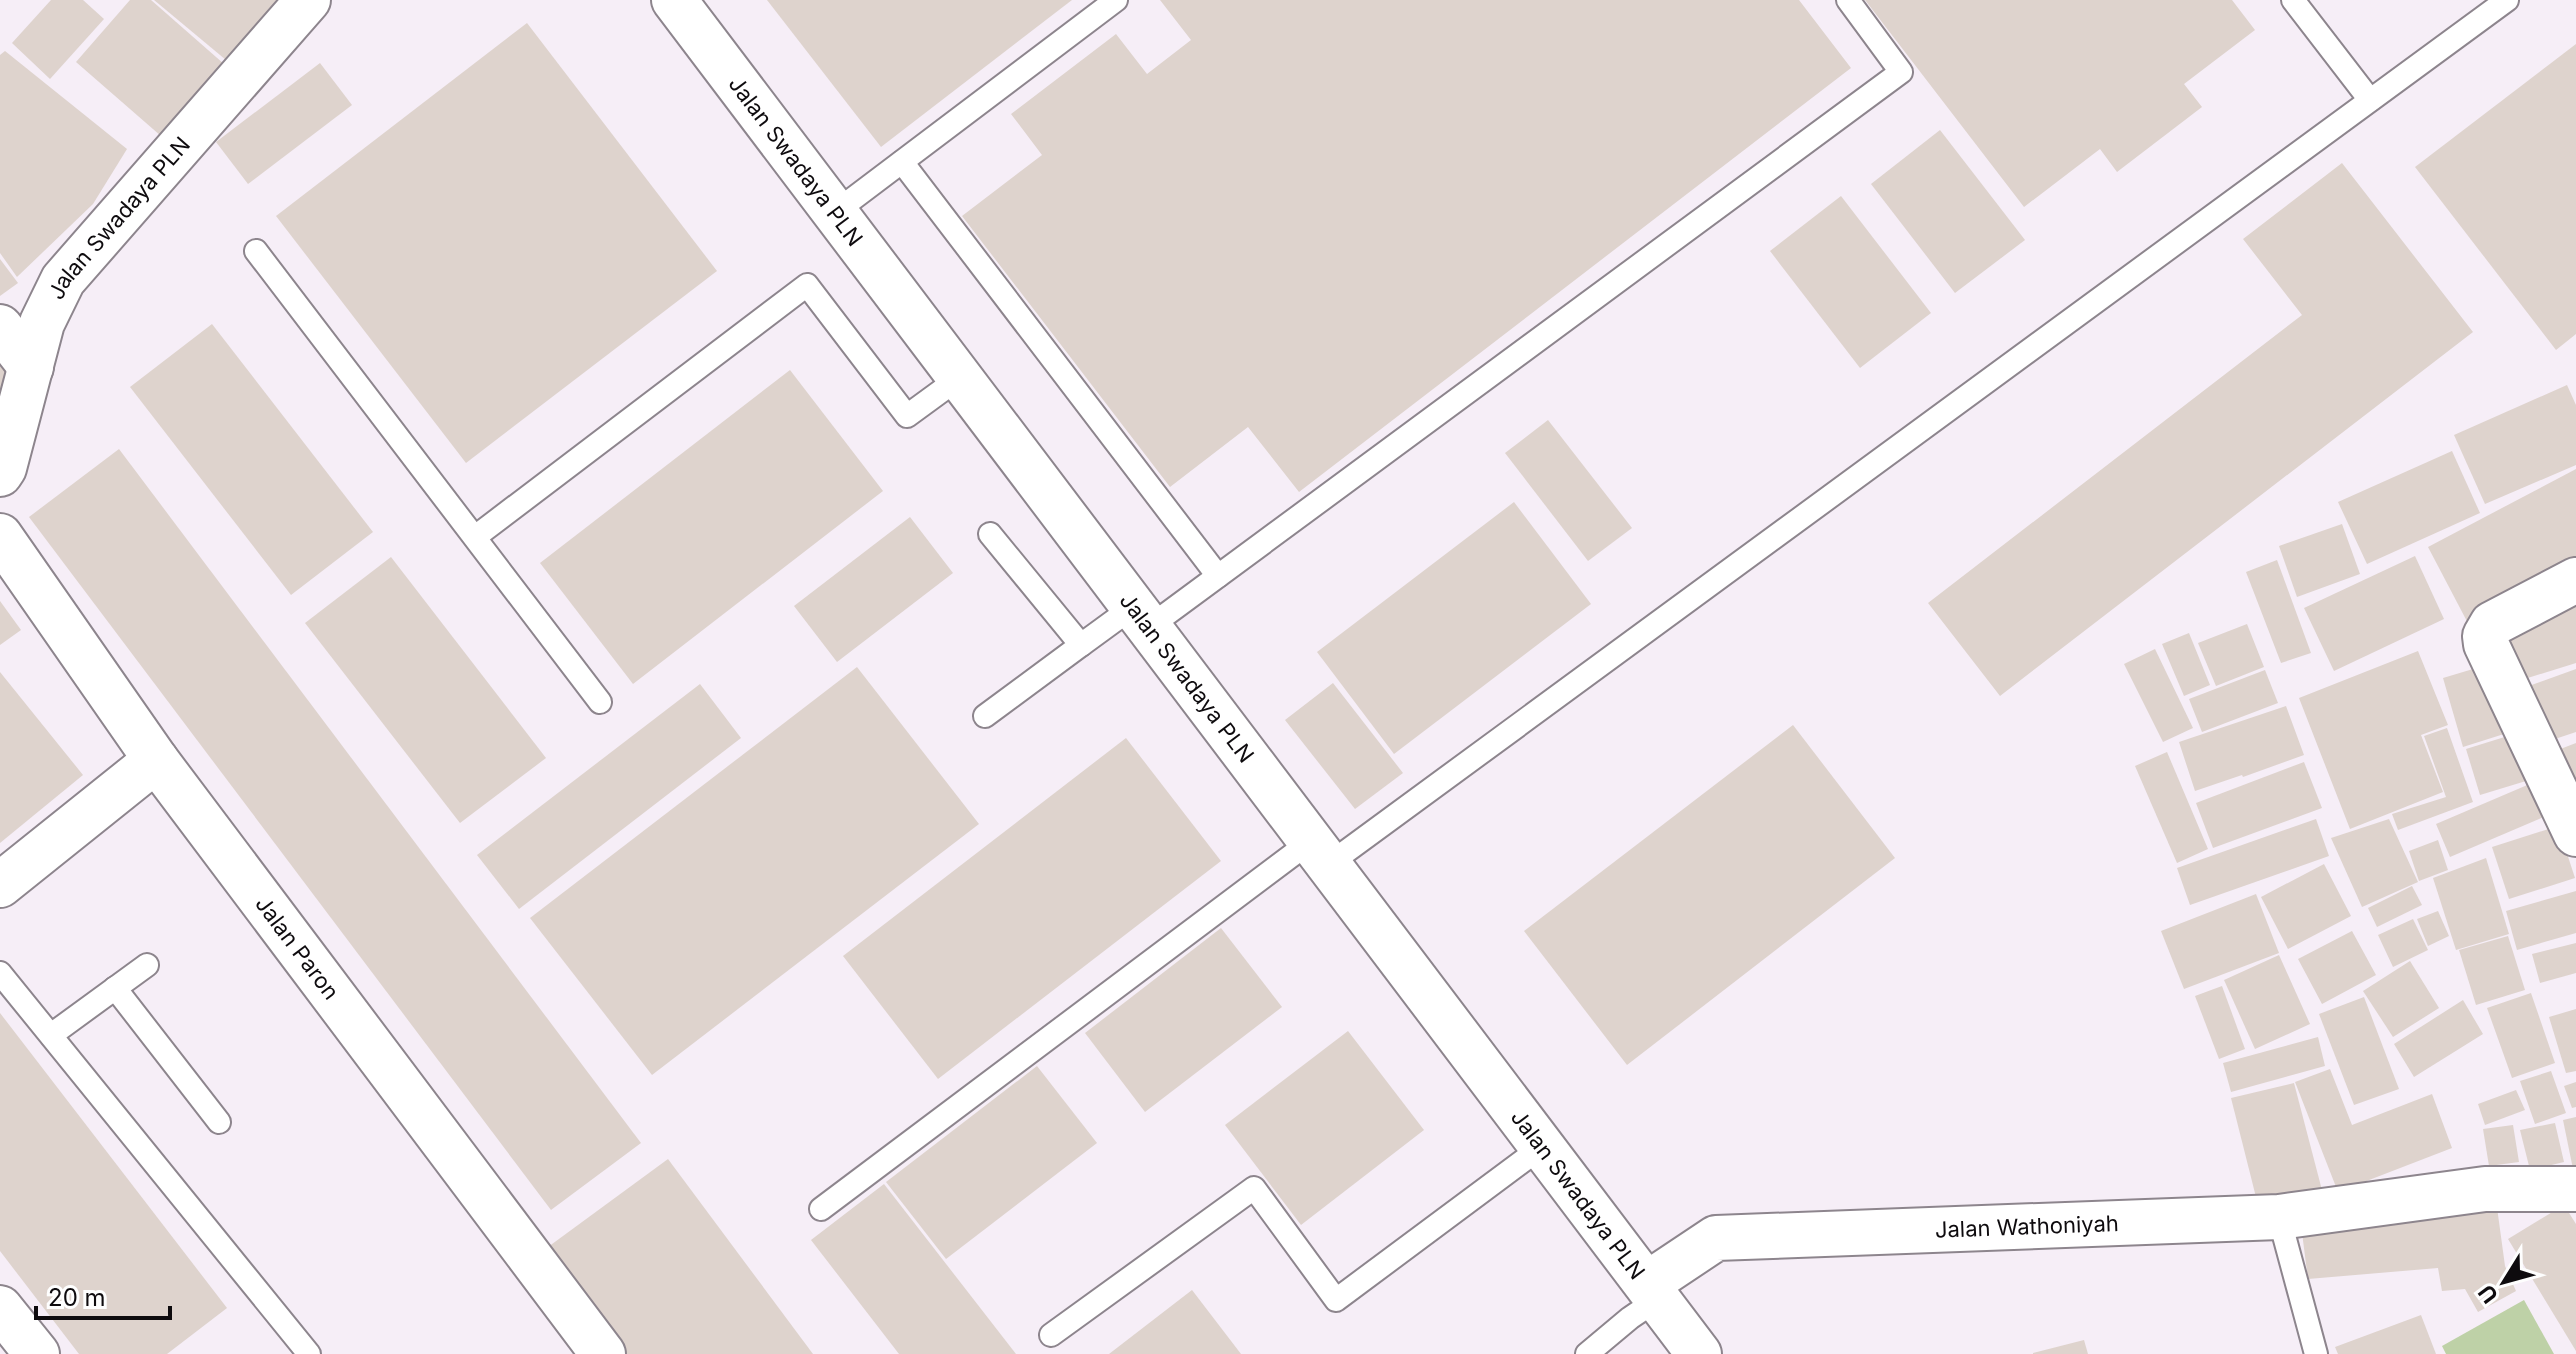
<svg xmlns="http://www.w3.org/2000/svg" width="2576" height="1354" viewBox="0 0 2576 1354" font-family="Inter,sans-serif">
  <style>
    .green { fill: #bed1a7 }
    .building { fill: #ded3cd }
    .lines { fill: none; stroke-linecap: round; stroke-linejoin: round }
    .lane-casing { stroke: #8d858d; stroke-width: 26 }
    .street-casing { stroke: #8d858d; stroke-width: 48 }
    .lane { stroke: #fff; stroke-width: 22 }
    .street { stroke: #fff; stroke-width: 44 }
    .labels { text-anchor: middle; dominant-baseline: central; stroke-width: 6; stroke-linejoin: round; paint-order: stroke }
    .street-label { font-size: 22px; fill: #0e0b0e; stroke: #fefefe }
  </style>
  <rect width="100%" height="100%" fill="#f6eef7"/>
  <polygon class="green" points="2524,1300 2554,1354 2446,1354 2442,1346"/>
  <g class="building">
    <polygon points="51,0 83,0 104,19 50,79 12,43"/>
    <polygon points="130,0 151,0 224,64 161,136 76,62"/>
    <polygon points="154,0 277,0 226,60"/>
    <polygon points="767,0 1072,0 881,147"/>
    <polygon points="1160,0 1799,0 1851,68 1299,492 1248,427 1170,487 962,216 1042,155 1011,114 1116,34 1147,74 1191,40"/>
    <polygon points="1865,0 2232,0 2255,30 2184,84 2202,107 2117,172 2100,149 2024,207"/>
    <polygon points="527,23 717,271 466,463 276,216"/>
    <polygon points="2576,44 2576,334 2556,350 2415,167"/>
    <polygon points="5,51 127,149 93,204 17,277 0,253 0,55"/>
    <polygon points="320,63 352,105 248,184 216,142"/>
    <polygon points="1940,130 2025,240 1955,293 1871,184"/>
    <polygon points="2342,163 2473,332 2000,696 1928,603 2302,315 2243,239"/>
    <polygon points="1841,196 1931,313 1860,368 1770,251"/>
    <polygon points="0,259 18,283 0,296"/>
    <polygon points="212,324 373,532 291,595 130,387"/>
    <polygon points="0,348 10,375 0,438"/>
    <polygon points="790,370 883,491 633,684 540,563"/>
    <polygon points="2567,385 2576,405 2576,465 2485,504 2454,435"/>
    <polygon points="1548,420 1632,528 1588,561 1505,453"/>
    <polygon points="119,449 641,1143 551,1210 29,517"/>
    <polygon points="2452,451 2480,513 2367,564 2338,502"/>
    <polygon points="2576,469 2576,574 2471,629 2428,547"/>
    <polygon points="1514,502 1591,604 1394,754 1317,652"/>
    <polygon points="910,517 953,573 837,662 794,606"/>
    <polygon points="2342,524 2360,574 2297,597 2279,546"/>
    <polygon points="2415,556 2444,619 2334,671 2304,608"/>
    <polygon points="391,557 546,758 460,823 305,623"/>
    <polygon points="2277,560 2311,653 2281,663 2246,572"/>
    <polygon points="2576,597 2576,663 2518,681 2500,624"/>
    <polygon points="0,601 21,630 0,645"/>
    <polygon points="2247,624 2264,667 2216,686 2198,643"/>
    <polygon points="2189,633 2210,685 2184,696 2162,644"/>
    <polygon points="2155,649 2193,728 2163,742 2124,664"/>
    <polygon points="2418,651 2448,725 2421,735 2443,792 2350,829 2299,698"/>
    <polygon points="2483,666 2504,734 2463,747 2443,678"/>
    <polygon points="857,667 979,824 652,1075 530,918"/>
    <polygon points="2576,669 2576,732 2546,742 2526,687"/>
    <polygon points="2265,670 2278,703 2202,732 2189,699"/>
    <polygon points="0,672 83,775 0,843"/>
    <polygon points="1333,683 1403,773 1355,809 1285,720"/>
    <polygon points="700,684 741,738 519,909 477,855"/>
    <polygon points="2286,706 2304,755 2243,777 2242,775 2195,791 2179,742"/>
    <polygon points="1793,725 1895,858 1627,1065 1524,931"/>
    <polygon points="2447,728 2473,802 2398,830 2392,814 2446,797 2424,736"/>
    <polygon points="2511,735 2526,781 2480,795 2466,749"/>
    <polygon points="1126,738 1221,861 938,1079 843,956"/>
    <polygon points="2576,743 2576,804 2550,753"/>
    <polygon points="2167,752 2208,849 2177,863 2135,766"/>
    <polygon points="2304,762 2322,808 2213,848 2196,803"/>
    <polygon points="2532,783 2546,816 2450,857 2436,824"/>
    <polygon points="2316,819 2329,856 2190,905 2177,868"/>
    <polygon points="2389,819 2418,882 2362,907 2331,838"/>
    <polygon points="2558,826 2575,878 2509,899 2492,847"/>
    <polygon points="2438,840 2448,870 2419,881 2409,851"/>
    <polygon points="2486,858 2509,934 2456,950 2433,878"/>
    <polygon points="2324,864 2351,916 2288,949 2261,897"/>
    <polygon points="2412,886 2422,905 2377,927 2368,908"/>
    <polygon points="2576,891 2576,933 2517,950 2506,911"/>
    <polygon points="2256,894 2279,953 2184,989 2161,931"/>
    <polygon points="2438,911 2449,936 2428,946 2417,919"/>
    <polygon points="2413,919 2428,950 2393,967 2378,935"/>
    <polygon points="1221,928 1282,1007 1145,1112 1085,1033"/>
    <polygon points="2352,931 2376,975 2322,1004 2298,959"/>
    <polygon points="2508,936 2525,990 2476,1005 2459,950"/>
    <polygon points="2576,943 2576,973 2540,983 2532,954"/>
    <polygon points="2279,955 2310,1024 2255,1049 2224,980"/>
    <polygon points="2410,961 2439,1008 2393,1037 2363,991"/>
    <polygon points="2222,986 2245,1049 2219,1059 2195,996"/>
    <polygon points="2531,993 2555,1063 2512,1078 2487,1008"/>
    <polygon points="2364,997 2399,1089 2354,1105 2319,1014"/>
    <polygon points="2463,1000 2483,1034 2414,1077 2394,1044"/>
    <polygon points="2576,1009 2576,1071 2566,1073 2549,1017"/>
    <polygon points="0,1013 227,1308 167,1354 79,1354 0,1251"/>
    <polygon points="1348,1031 1424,1130 1301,1225 1225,1125"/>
    <polygon points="2318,1037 2325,1066 2231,1092 2223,1063"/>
    <polygon points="1037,1066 1097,1143 946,1259 886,1182"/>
    <polygon points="2330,1069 2352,1125 2432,1094 2452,1148 2338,1192 2295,1082"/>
    <polygon points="2551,1071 2566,1113 2535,1124 2520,1081"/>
    <polygon points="2576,1082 2576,1107 2572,1108 2564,1086"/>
    <polygon points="2294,1083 2323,1194 2259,1209 2231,1098"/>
    <polygon points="2516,1090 2525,1110 2485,1125 2478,1104"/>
    <polygon points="2576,1117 2576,1168 2573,1169 2563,1120"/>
    <polygon points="2555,1123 2564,1162 2530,1170 2520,1130"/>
    <polygon points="2513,1125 2519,1162 2489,1166 2483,1129"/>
    <polygon points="668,1159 813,1354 627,1354 548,1247"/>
    <polygon points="884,1184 1016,1354 899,1354 811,1240"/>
    <polygon points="2496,1200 2505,1266 2516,1291 2478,1312 2465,1289 2442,1291 2438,1268 2308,1279 2301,1225"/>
    <polygon points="2564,1205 2576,1224 2576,1351 2508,1239"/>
    <polygon points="1192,1290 1241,1354 1109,1354"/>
    <polygon points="2421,1315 2436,1354 2338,1354 2335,1347"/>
    <polygon points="2084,1340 2088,1354 2033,1354 2033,1353"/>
  </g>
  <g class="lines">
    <g class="lane-casing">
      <g id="lane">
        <polyline points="2293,0 2370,100"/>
        <polyline points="902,162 1218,576"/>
        <polyline points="834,213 1116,0"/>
        <polyline points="256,251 600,702"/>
        <polyline points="475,537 807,285 907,416 959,378"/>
        <polyline points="1149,627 1901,72 1848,0"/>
        <polyline points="1081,645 1133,607"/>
        <polyline points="985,716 1081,645 990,534"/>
        <polyline points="1329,864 2507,0"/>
        <polyline points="0,973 309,1354"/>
        <polyline points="115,988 219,1122"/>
        <polyline points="51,1035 147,965"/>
        <polyline points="821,1209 1311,841"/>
        <polyline points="2279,1217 2316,1354"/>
        <polyline points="1051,1335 1254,1188 1336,1300 1543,1146"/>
        <polyline points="1587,1354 1630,1318 1658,1299"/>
      </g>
    </g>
    <g class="street-casing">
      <g id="street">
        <path id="s1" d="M674,0L1699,1354"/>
        <polyline points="0,327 31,367"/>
        <path id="s2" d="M0,474L4,468L42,323L63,280L308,0"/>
        <path id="s3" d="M0,536L156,760L603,1354"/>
        <polyline points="2576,580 2492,624 2485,636 2486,644 2576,834"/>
        <polyline points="0,885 156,760"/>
        <path id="s4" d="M1647,1284L1716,1238L2279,1217L2485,1189H2576"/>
        <polyline points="0,1308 37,1354"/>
      </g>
    </g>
    <use href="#lane" class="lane"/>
    <use href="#street" class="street"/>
  </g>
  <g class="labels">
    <g class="street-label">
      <text stroke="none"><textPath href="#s1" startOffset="202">Jalan Swadaya PLN</textPath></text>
      <text stroke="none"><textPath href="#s2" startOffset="288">Jalan Swadaya PLN</textPath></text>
      <text stroke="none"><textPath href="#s1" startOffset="850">Jalan Swadaya PLN</textPath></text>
      <text stroke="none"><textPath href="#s3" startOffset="508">Jalan Paron</textPath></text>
      <text stroke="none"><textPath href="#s1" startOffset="1498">Jalan Swadaya PLN</textPath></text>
      <text stroke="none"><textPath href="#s4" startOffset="394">Jalan Wathoniyah</textPath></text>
    </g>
  </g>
  <g transform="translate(2504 1282) rotate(233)" stroke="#fefefe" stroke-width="6" paint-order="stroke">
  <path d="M0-6L14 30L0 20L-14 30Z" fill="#0e0b0e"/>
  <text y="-12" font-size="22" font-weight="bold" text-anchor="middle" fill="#0e0b0e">U</text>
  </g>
  <path d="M36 1306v12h134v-12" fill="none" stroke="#0e0b0e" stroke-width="4"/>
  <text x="48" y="1306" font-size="24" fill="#0e0b0e" stroke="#fefefe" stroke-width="6" paint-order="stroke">20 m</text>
</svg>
